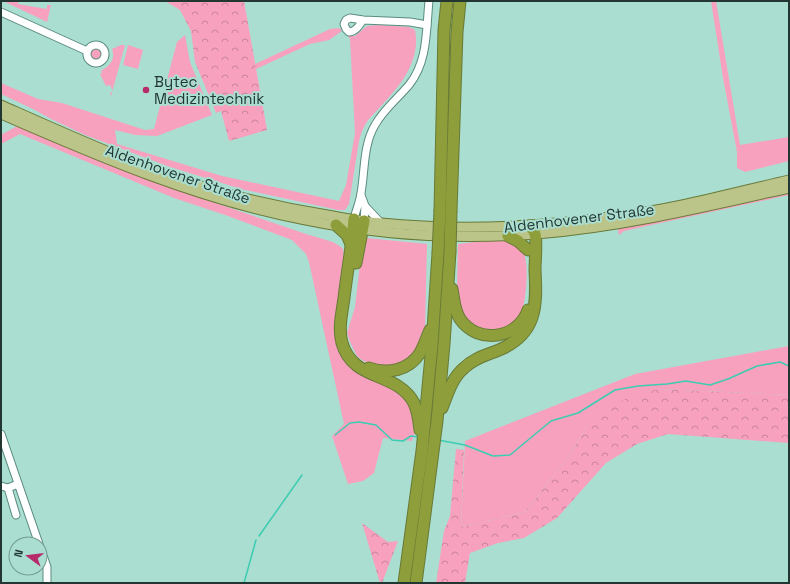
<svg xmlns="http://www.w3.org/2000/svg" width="790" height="584" viewBox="0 0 790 584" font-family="'Space Grotesk',sans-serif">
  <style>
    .green { fill: #f8a1be }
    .forest { fill: url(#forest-crowns) }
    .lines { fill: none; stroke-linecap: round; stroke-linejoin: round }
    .stream { stroke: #3cccb2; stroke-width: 1.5 }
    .minor-casing { stroke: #5a8b80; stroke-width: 9 }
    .major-casing { stroke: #687a37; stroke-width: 11 }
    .highway-casing { stroke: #687a37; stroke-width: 13 }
    .minor { stroke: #fff; stroke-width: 7 }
    .major { stroke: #bbc589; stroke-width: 9 }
    .highway { stroke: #8d9e3a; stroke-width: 11 }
    .highway-bridge-casing { stroke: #687a37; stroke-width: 13; stroke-linecap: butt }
    .highway-bridge { stroke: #8d9e3a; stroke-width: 11 }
    .poi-dot { fill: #b62c6a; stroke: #aaded1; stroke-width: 1.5 }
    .labels { text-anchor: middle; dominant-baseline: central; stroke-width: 4; stroke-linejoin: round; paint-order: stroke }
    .poi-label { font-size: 15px; fill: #223732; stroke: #aaded1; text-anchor: start }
    .street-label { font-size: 15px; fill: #223732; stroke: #aaded1 }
  </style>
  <defs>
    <pattern id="forest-crowns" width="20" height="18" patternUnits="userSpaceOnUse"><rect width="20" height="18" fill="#f8a1be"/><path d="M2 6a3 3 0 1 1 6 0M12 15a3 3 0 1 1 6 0" fill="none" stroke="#c8849b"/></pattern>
  </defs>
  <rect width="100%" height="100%" fill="#aaded1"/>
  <g class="green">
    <polygon points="3,1 18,1 18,4 47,9 47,5 51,5 47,22"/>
    <polygon points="711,1 716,1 740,145 789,137 789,161 745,172 737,168 737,152 723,78"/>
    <path d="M379,25L409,27L415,30C421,60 401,85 382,105C378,110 373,114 369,119C364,125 361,133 359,141L349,204L345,210H338L241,189L170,167L85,135L51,119L35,110L1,94V83L38,99L62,103L145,130L154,129L177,42L185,35L190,62L212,115L157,136L135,135L115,130L117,144L222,176L339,201L346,185L355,133L350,39L348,36H355L367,26Z"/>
    <polygon points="339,28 342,31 329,40 310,44 256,69 255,64 330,29"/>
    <path d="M121,45H125L111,96L110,93L113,91L110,85L106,86L100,74L102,73L101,71C109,66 116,60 112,49Z"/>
    <polygon points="128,45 143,50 138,69 123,65"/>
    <circle cx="96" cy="54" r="5.5"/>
    <polygon points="19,125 76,150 207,200 306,234 333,242 341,247 343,249 345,265 343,353 393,387 409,400 415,423 415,432 412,441 383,438 374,473 363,481 348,484 332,436 344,424 309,262 306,254 292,240 228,216 174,198 20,134 1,144 1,135"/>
    <polygon points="789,191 789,195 624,231 619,235 618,229"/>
    <polygon points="367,238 427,244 425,331 413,358 397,366 371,365 362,360 357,356 350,342 347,333 355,307 361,255"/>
    <path d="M499,239C508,240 517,244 523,252C530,263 526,305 520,316C514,327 501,330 491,333L468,324L458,306L457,288L458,244Z"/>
    <polygon points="789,346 789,395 659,389 587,426 569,456 525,512 461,527 465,441 635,374"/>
  </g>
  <g class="forest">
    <polygon points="165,1 244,1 267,130 229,141 221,111 216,113 195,62 191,31 180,10"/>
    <polygon points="659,389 789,395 789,443 668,434 637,444 606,463 557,518 524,538 498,543 470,553 465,583 436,583 444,531 450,516 456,449 464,450 461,527 525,512 569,456 587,426 606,410 629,397"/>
    <polygon points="362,523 388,542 398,541 382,583 380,583"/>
  </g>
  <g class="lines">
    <g class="stream">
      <polyline points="335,435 350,423 359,422 376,425 392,440 403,441 411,436 418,437"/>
      <polyline points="438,440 465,445 493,456 510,455 551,421 578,413 615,390 638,386 667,384 686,381 710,385 728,379 757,366 780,362 789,366"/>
      <polyline points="259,536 302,475"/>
      <polyline points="244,583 256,540"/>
    </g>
    <g class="minor-casing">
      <g id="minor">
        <polyline points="1,12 87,51"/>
        <path d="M363,20C359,26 356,31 349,32L346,29L344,24L346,20L350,18L363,20L410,22L427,25"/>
        <circle cx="96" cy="54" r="9"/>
        <polyline points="361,195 365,206 364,221"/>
        <polyline points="365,206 381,223"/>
        <path d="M354,219C356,210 360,202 361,193C365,171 363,145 375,125C383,110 398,98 409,85C428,62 426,30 429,1"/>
        <polyline points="1,434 39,544"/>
        <polyline points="1,486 8,488 18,484"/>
        <polyline points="8,488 16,515"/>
        <polyline points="40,547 47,567 47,583"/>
      </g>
    </g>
    <g class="major-casing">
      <g id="major">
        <path d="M1,105C73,137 145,170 221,192C258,202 295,210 333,216C349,219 365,222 381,223C460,231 539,227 617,216C675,209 732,193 789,180"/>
        <path d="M1,114C97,156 198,199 301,219C378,235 458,240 536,234C622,227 705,207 789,188"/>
      </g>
    </g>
    <g class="highway-casing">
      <g id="highway">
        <polyline points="440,210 444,30 447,1"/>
        <polyline points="451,211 457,32 460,1"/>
        <path d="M354,219C352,246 347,272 344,298C342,313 338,328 342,343C353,382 397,371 414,403C418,411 419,421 420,430"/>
        <polyline points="336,225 347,235 351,244"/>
        <polyline points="508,236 518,241 528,250"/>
        <polyline points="356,263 364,221"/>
        <path d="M452,289C454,299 454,310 460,319C478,345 518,339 528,310"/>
        <path d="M369,368C388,375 409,370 420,353C424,346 427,337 430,330"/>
        <path d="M442,408C448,393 452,378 464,368C474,358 487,355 499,350C537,334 537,306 535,270C535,263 537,239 535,234C534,231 532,228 530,226"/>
        <polyline points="404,583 422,451 432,345 438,253"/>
        <polyline points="416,583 437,421 444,344 450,252"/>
      </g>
    </g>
    <use href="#minor" class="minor"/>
    <use href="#major" class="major"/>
    <use href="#highway" class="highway"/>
    <g class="highway-bridge-casing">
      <g id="highway-bridge">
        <polyline points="450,252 451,211"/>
        <polyline points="438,253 440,210"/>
      </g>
    </g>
    <use href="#highway-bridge" class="highway-bridge"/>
  </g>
  <circle class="poi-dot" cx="146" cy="90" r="4"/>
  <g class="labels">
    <g class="poi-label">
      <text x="154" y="81">Bytec<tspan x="154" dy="17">Medizintechnik</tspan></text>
    </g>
    <g class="street-label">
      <text transform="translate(178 174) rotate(19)">Aldenhovener Straße</text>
      <text transform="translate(579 218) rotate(-7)">Aldenhovener Straße</text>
    </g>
  </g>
  <rect width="790" height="584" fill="none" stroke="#223732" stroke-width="4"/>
  <g transform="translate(28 556) rotate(285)"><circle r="19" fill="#aaded1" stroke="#749b91"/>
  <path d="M0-3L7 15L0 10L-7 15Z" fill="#b62c6a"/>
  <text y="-6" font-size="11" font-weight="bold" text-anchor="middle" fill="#223732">N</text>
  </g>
</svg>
